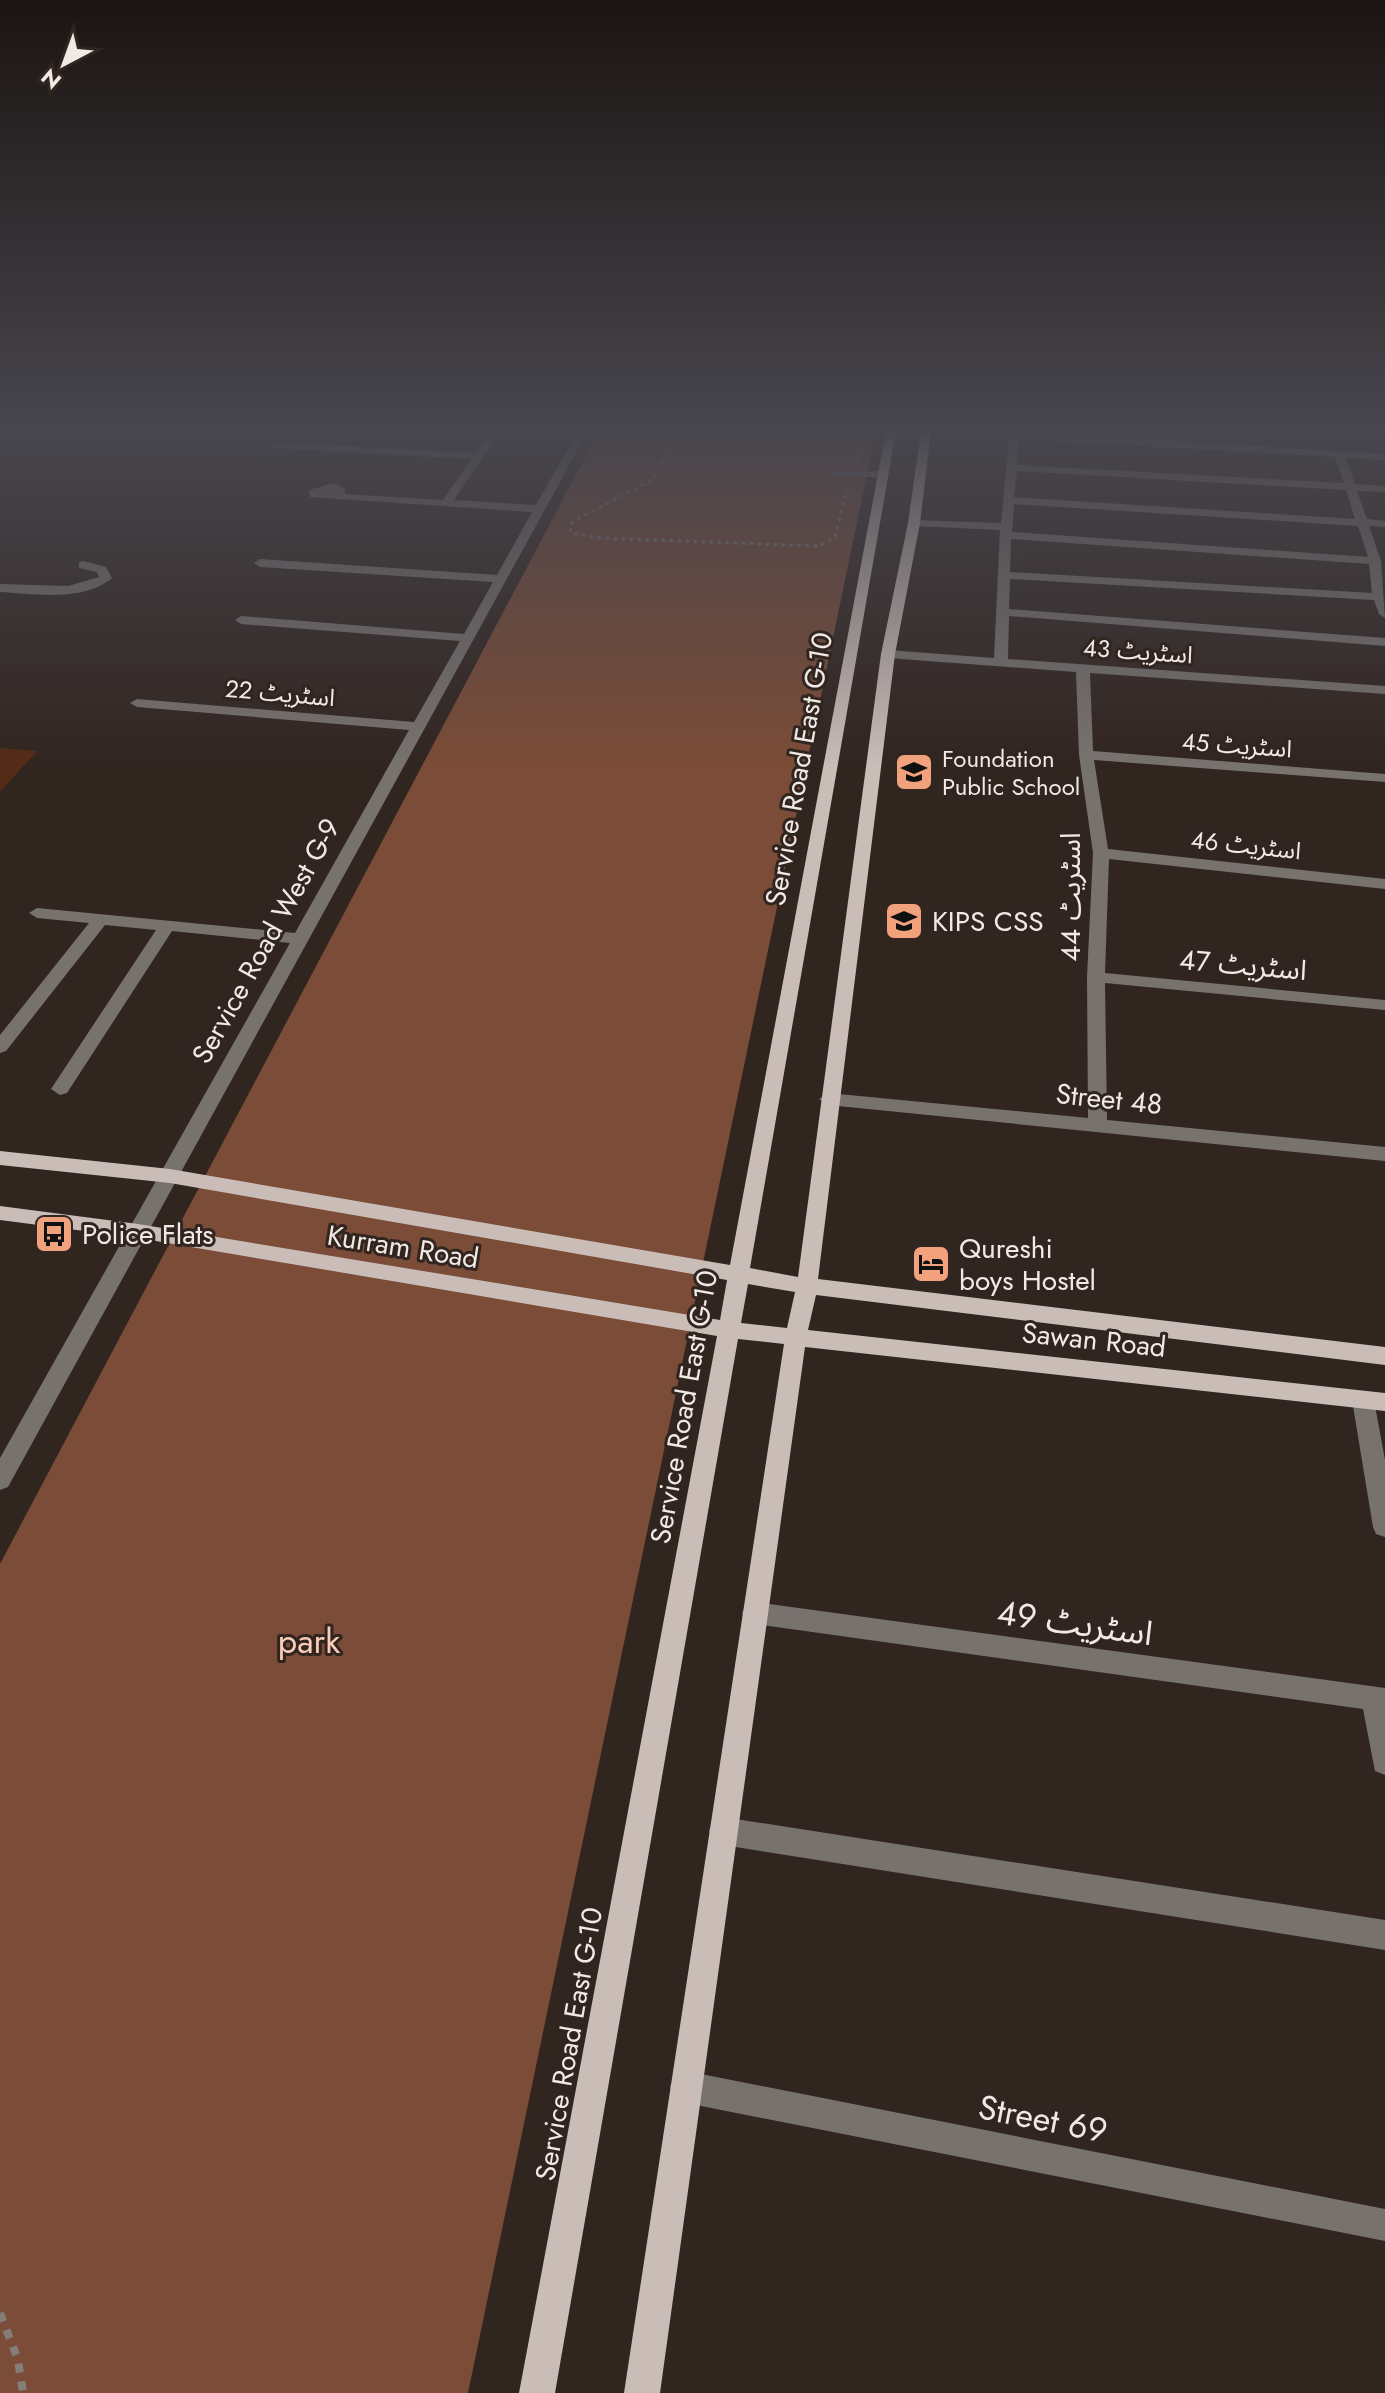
<svg xmlns="http://www.w3.org/2000/svg" width="1385" height="2393" viewBox="0 0 1385 2393" font-family="Jost,'Noto Sans Arabic',sans-serif">
  <style>
    .green { fill: #542b17 }
    .forest { fill: #7b4c37 }
    .lines { fill: none; stroke-linecap: round; stroke-linejoin: round }
    .path-far1 { stroke: #867c78; stroke-width: 3; stroke-dasharray: 4 4; stroke-linecap: butt }
    .path { stroke: #867c78; stroke-width: 8; stroke-dasharray: 9 9; stroke-linecap: butt }
    .minor { fill: #78726f; fill-rule: evenodd }
    .major { fill: #cabdb7; fill-rule: evenodd }
    .labels { text-anchor: middle; dominant-baseline: central; stroke-width: 6; stroke-linejoin: round; paint-order: stroke }
    .far-street-label { font-size: 24px; fill: #f1e9e5; stroke: #312520 }
    .far-poi-label { font-size: 24px; fill: #f1e9e5; stroke: #312520; text-anchor: start }
    .street-label { font-size: 28px; fill: #f1e9e5; stroke: #312520 }
    .poi-label { font-size: 28px; fill: #f1e9e5; stroke: #312520; text-anchor: start }
    .near-street-label { font-size: 34px; fill: #f1e9e5; stroke: #312520 }
    .near-park-label { font-size: 34px; fill: #fbccb7; stroke: #312520 }
  </style>
  <rect width="100%" height="100%" fill="#312520"/>
  <polygon class="green" points="0,748 37,751 0,792"/>
  <polygon class="forest" points="599,431 876,431 468,2393 0,2393 0,1564"/>
  <g class="lines">
    <g class="path-far1">
      <polyline points="677,431 654,479 577,519 570,525 571,533 600,538 819,546 835,537 847,489"/>
      <polyline points="857,461 864,431"/>
    </g>
    <polyline class="path" points="0,2313 18,2360 23,2393"/>
    <g class="minor">
      <polygon points="490,431 500,431 454,500 536,505 578,431 588,431 8,1487 0,1490 0,1458 290,943 172,931 67,1093 60,1095 51,1089 156,930 105,925 6,1051 0,1053 0,1035 89,923 37,918 29,913 37,908 295,933 409,730 137,707 130,703 137,699 414,722 460,641 241,624 235,620 241,616 464,634 493,582 260,567 254,563 260,559 497,575 532,512 310,497 309,490 334,483 345,489 345,494 443,500 471,459 275,448 270,445 275,442 475,453"/>
      <path d="M1010,431L1385,454V460L1346,458L1355,484L1385,486V492L1357,491L1367,519L1385,521V527L1369,526L1381,561L1385,618L1379,614L1374,600L1010,579L1009,609L1385,638V646L1009,616L1008,659L1385,686V694L1090,673L1093,751L1385,774V782L1094,760L1108,849L1385,879V889L1109,859L1105,973L1385,1000V1010L1105,983L1107,1120L1385,1147V1161L828,1105L819,1099L828,1093L1088,1118L1087,977L1093,853L1079,755L1076,672L888,658L881,654L888,650L994,658L1000,530L914,526L908,523L914,520L1001,523ZM1019,439L1335,457L1344,483L1017,465ZM1017,471L1346,490L1355,519L1014,497ZM1014,504L1358,526L1368,557L1012,532ZM1011,539L1369,564L1372,593L1010,572Z"/>
      <polygon points="835,472 884,471 889,474 884,477 831,477 831,473"/>
      <path d="M83,561L106,567L112,578C84,602 34,594 0,592V584L68,586L99,577L97,572L79,568V562Z"/>
      <polygon points="1363,1391 1371,1394 1374,1400 1385,1460 1385,1537 1376,1534 1373,1527 1352,1400 1355,1394"/>
      <polygon points="755,1602 1385,1688 1385,1775 1375,1771 1363,1709 755,1624 746,1621 742,1613 746,1605"/>
      <polygon points="723,1817 1385,1920 1385,1950 723,1845 713,1841 709,1831 713,1821"/>
      <polygon points="686,2071 1385,2209 1385,2241 686,2103 675,2098 670,2087 675,2076"/>
    </g>
    <path class="major" d="M886,431H896L750,1268L798,1277L881,654L908,523L921,431H931L920,523L895,654L818,1279L1385,1347V1365L816,1295L808,1330L1385,1393V1411L805,1347L660,2393H624L784,1344L738,1339L555,2393H519L717,1336L138,1238L0,1220V1206L138,1224L720,1320L727,1280L170,1183L0,1165V1151L170,1169L730,1265ZM748,1284L795,1292L787,1328L741,1323Z"/>
  </g>
  <linearGradient id="sky" x2="0" y2="1"><stop stop-color="#1b1412"/><stop offset="0.56" stop-color="#48464e"/><stop offset="1" stop-color="#48464e" stop-opacity="0"/></linearGradient>
  <rect width="1385" height="766" fill="url(#sky)"/>
  <defs>
    <g id="school-square" transform="scale(2)"><rect x="-9" y="-9" width="18" height="18" rx="4" fill="#f1a17c" stroke="#312520"/><path d="M0-5L7-2L0 1L-7-2ZM-4 1L0 2.5L4 1V4Q0 6-4 4Z" fill="#111"/></g>
    <g id="bus-square" transform="scale(2)"><rect x="-9" y="-9" width="18" height="18" rx="4" fill="#f1a17c" stroke="#312520"/><path d="M-5-6H5V4H4V6H2V4H-2V6H-4V4H-5ZM-3.5-4V0h7V-4ZM-3.5 1.2v1.5H-2V1.2ZM2 1.2v1.5H3.5V1.2Z" fill="#111"/></g>
    <g id="hotel-square" transform="scale(2)"><rect x="-9" y="-9" width="18" height="18" rx="4" fill="#f1a17c" stroke="#312520"/><path d="M-6-4.5h1.5V1H6V5H4.5V3h-9V5H-6ZM-4 0a1.8 1.8 0 1 1 3.6 0ZM.5 0V-2.5h3Q6-2.5 6 0Z" fill="#111"/></g>
  </defs>
  <g fill-rule="evenodd">
    <use href="#school-square" x="914" y="772"/>
    <use href="#school-square" x="904" y="921"/>
    <use href="#bus-square" x="54" y="1234"/>
    <use href="#hotel-square" x="931" y="1264"/>
  </g>
  <g class="labels">
    <g class="far-street-label">
      <text transform="translate(1138 651) rotate(4)">اسٹریٹ 43</text>
      <text transform="translate(280 693) rotate(5)">اسٹریٹ 22</text>
      <text transform="translate(1237 745) rotate(4)">اسٹریٹ 45</text>
      <text transform="translate(1246 845) rotate(6)">اسٹریٹ 46</text>
    </g>
    <g class="far-poi-label">
      <text x="942" y="758">Foundation<tspan x="942" dy="28">Public School</tspan></text>
    </g>
    <g class="street-label">
      <text transform="translate(799 769) rotate(-80)">Service Road East G-10</text>
      <text transform="translate(1070 897) rotate(-90)">اسٹریٹ 44</text>
      <text transform="translate(266 941) rotate(-61)">Service Road West G-9</text>
      <text transform="translate(1243 965) rotate(5)">اسٹریٹ 47</text>
      <text transform="translate(1109 1099) rotate(6)">Street 48</text>
      <text transform="translate(403 1247) rotate(9)">Kurram Road</text>
      <text transform="translate(1094 1340) rotate(6)">Sawan Road</text>
      <text transform="translate(684 1407) rotate(-80)">Service Road East G-10</text>
      <text transform="translate(569 2044) rotate(-80)">Service Road East G-10</text>
    </g>
    <g class="poi-label">
      <text x="932" y="921">KIPS CSS</text>
      <text x="82" y="1234">Police Flats</text>
      <text x="959" y="1248">Qureshi<tspan x="959" dy="32">boys Hostel</tspan></text>
    </g>
    <g class="near-street-label">
      <text transform="translate(1075 1623) rotate(8)">اسٹریٹ 49</text>
      <text transform="translate(1043 2119) rotate(11)">Street 69</text>
    </g>
    <g class="near-park-label">
      <text x="309" y="1641">park</text>
    </g>
  </g>
  <g transform="translate(64 64) rotate(221)" stroke="#312520" stroke-width="6" paint-order="stroke">
  <path d="M0-6L14 30L0 20L-14 30Z" fill="#f1e9e5"/>
  <text y="-12" font-size="22" font-weight="bold" text-anchor="middle" fill="#f1e9e5">N</text>
  </g>
</svg>
